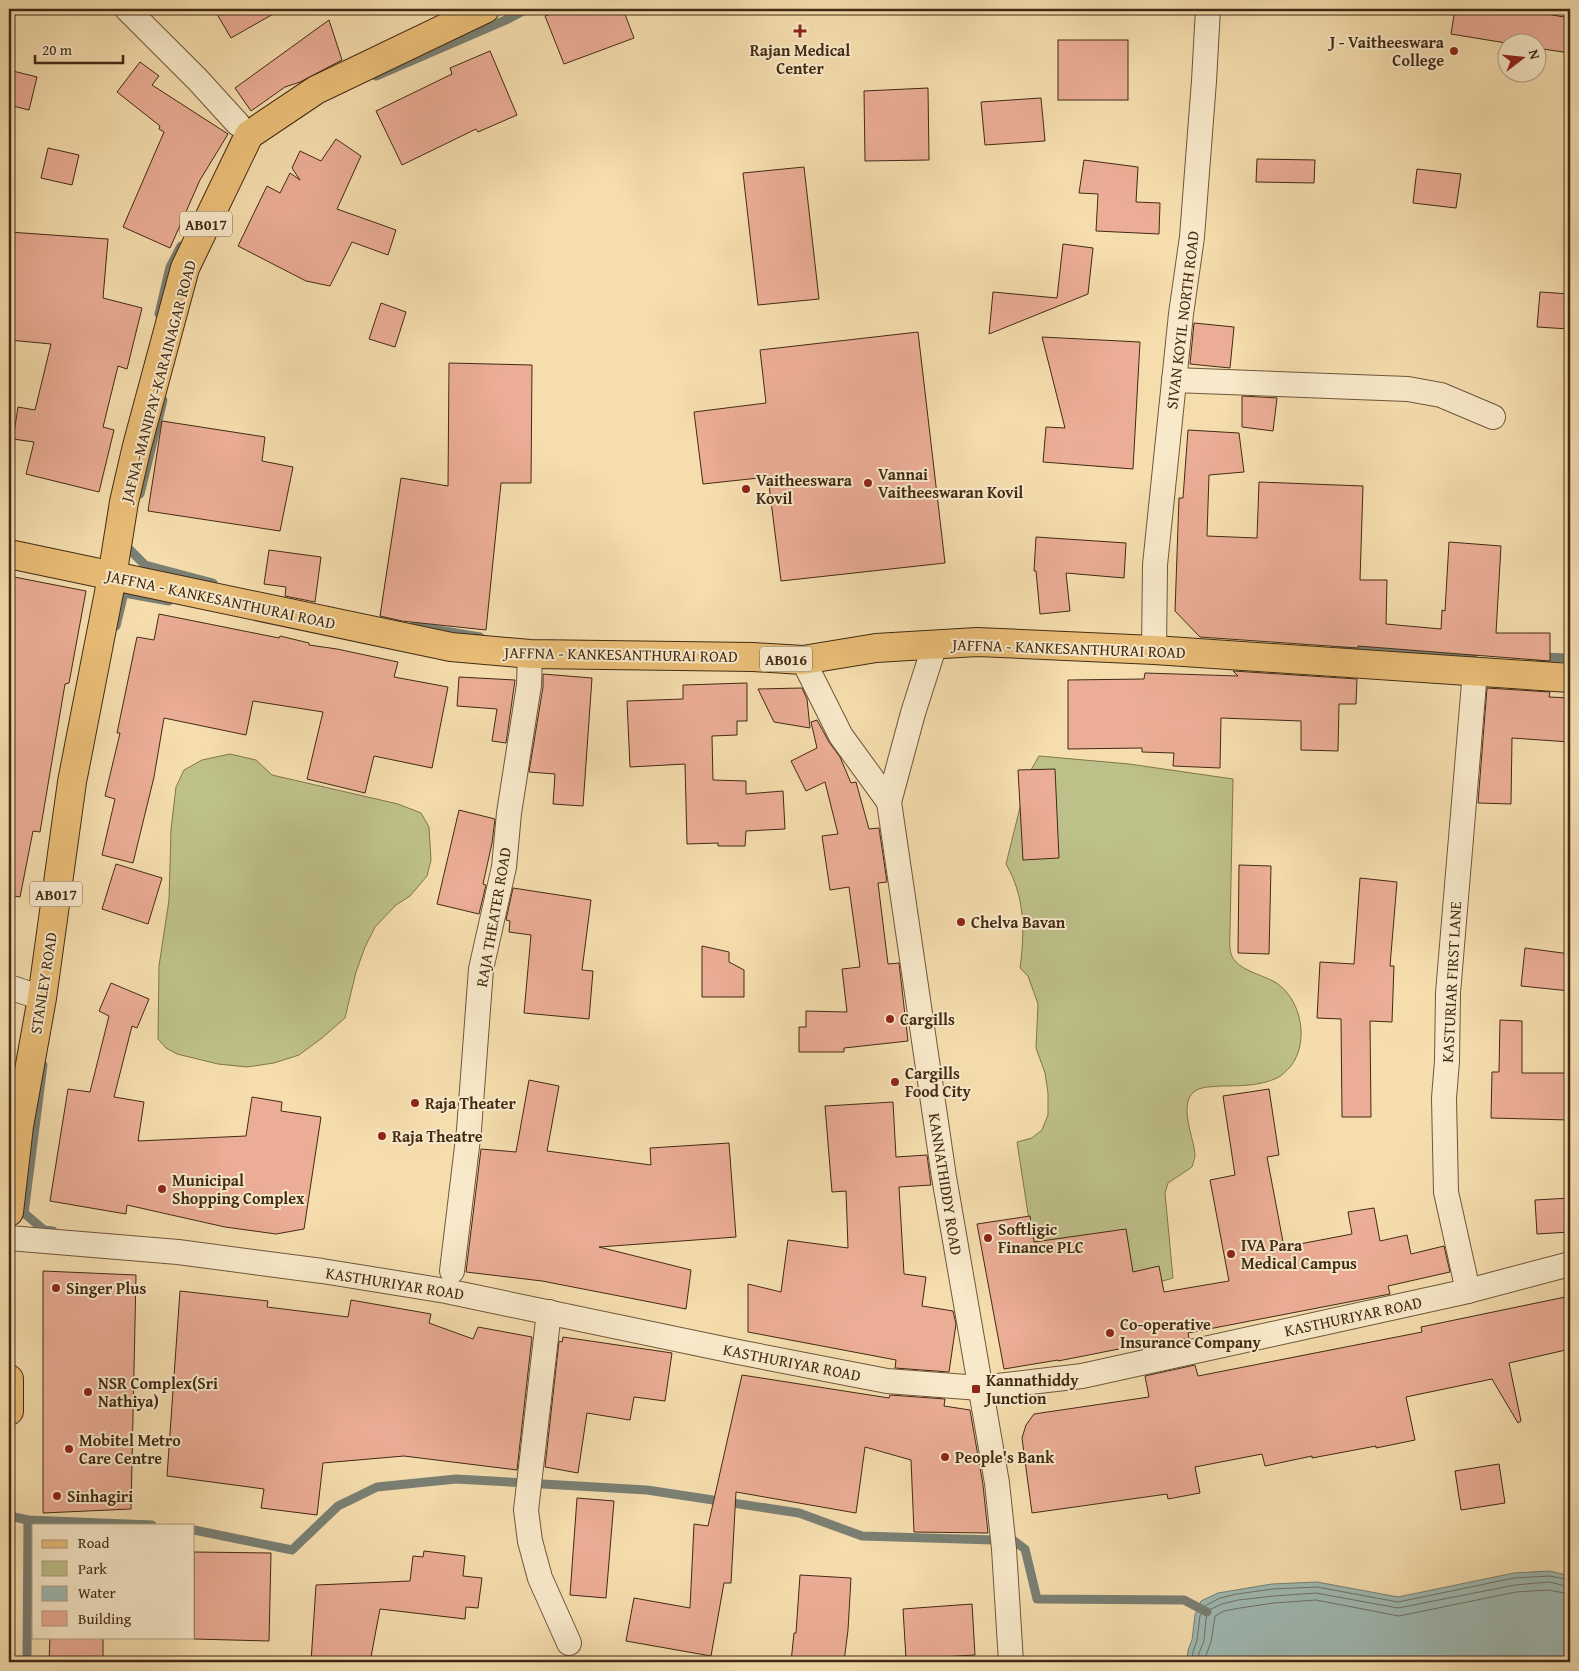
<svg xmlns="http://www.w3.org/2000/svg" width="1579" height="1671" viewBox="0 0 1579 1671" font-family="'Gentium Book Plus',serif">
  <style>
    .green { fill: #bec089; stroke: #80754e }
    .water { fill: #9fbab4; stroke: #7a8074 }
    .lines { fill: none; stroke-linecap: round; stroke-linejoin: round }
    .shore { stroke: #707264; stroke-width: 1 }
    .stream { stroke: #7a8074; stroke-width: 9 }
    .building { fill: #ebad95; stroke: #422a14 }
    .minor-casing { stroke: #6f573a; stroke-width: 26 }
    .primary-casing { stroke: #422a14; stroke-width: 30 }
    .minor { stroke: #f8e9ca; stroke-width: 24 }
    .primary { stroke: #eabe77; stroke-width: 28 }
    .poi-dot { fill: #8f2418; stroke: #f8e9ca; stroke-width: 2 }
    .labels { text-anchor: middle; dominant-baseline: central; stroke-width: 4; stroke-linejoin: round; paint-order: stroke }
    .shield { fill: #f8e9ca; stroke: #79634b; stroke-width: 1 }
    .shield-label { font-size: 15px; font-weight: bold; fill: #422a14 }
    .poi-label { font-size: 16px; font-weight: bold; fill: #422a14; stroke: #f8e9ca; text-anchor: start }
    .street-label { font-size: 16px; fill: #422a14; stroke: #f8e9ca }
  </style>
  <rect width="100%" height="100%" fill="#f5ddae"/>
  <filter id="stains"><feTurbulence type="fractalNoise" baseFrequency=".004" numOctaves="4"/><feColorMatrix values="0 0 0 0 .2 0 0 0 0 .09 0 0 0 0 .02 0 0 0 .5 -.17"/></filter>
  <radialGradient id="worn" r=".72"><stop offset=".6" stop-color="#630" stop-opacity="0"/><stop offset="1" stop-color="#630" stop-opacity=".3"/></radialGradient>
  <g class="green">
    <polygon points="230,754 256,760 272,775 398,804 421,813 429,827 431,860 427,876 410,896 396,905 375,927 365,947 356,972 345,1018 322,1038 299,1055 274,1063 247,1067 218,1064 177,1054 166,1048 158,1039 159,966 169,900 171,829 176,787 184,770 202,760"/>
    <path d="M1039,756L1129,764L1233,779L1230,931C1230,940 1228,954 1235,961C1246,973 1265,975 1278,984C1302,1002 1309,1042 1291,1066C1287,1070 1282,1076 1277,1078C1260,1086 1239,1086 1221,1086C1212,1087 1203,1086 1195,1091C1177,1103 1195,1140 1195,1156C1194,1160 1193,1164 1192,1167L1168,1183L1165,1193L1173,1278L1135,1289L1035,1259L1017,1142L1032,1138L1042,1130L1048,1115V1093L1045,1073L1036,1048L1038,1004L1028,976L1020,968C1025,931 1025,897 1006,864L1028,775Z"/>
  </g>
  <polygon class="water" points="1550,1571 1570,1576 1570,1662 1187,1662 1188,1650 1192,1640 1195,1615 1201,1601 1218,1593 1272,1584 1317,1582 1398,1597 1514,1573"/>
  <g class="lines">
    <g class="shore">
      <polyline points="1192,1662 1193,1652 1197,1640 1200,1616 1205,1606 1220,1598 1237,1594 1273,1589 1317,1587 1398,1602 1514,1578 1550,1576 1570,1580"/>
      <polyline points="1198,1662 1199,1653 1204,1641 1206,1618 1209,1610 1222,1604 1238,1600 1274,1596 1316,1593 1398,1608 1515,1585 1549,1582 1570,1587"/>
      <polyline points="1206,1662 1206,1655 1211,1642 1215,1616 1224,1611 1240,1608 1274,1603 1316,1600 1399,1616 1516,1592 1548,1590 1570,1594"/>
    </g>
    <g class="stream">
      <polyline points="376,76 508,19 527,9"/>
      <polyline points="159,314 170,267 181,246"/>
      <polyline points="140,494 163,400"/>
      <polyline points="128,541 127,547 145,565 213,583"/>
      <polyline points="116,626 124,593 169,601"/>
      <polyline points="414,626 480,637"/>
      <polyline points="1343,649 1473,655"/>
      <polyline points="1538,657 1570,658"/>
      <polyline points="43,1065 24,1213 44,1230 53,1231"/>
      <polyline points="9,1516 28,1520 152,1525"/>
      <polyline points="194,1530 292,1550 338,1506 377,1487 456,1479 647,1490 799,1513 862,1536 994,1540"/>
      <polyline points="1013,1540 1025,1549 1037,1599 1184,1600 1207,1612"/>
      <polyline points="27,1662 28,1520"/>
    </g>
  </g>
  <g class="building">
    <polygon points="214,9 282,9 231,38"/>
    <polygon points="564,9 623,9 634,38 564,64 545,16"/>
    <polygon points="1455,9 1517,9 1570,18 1570,53 1536,48 1536,42 1506,43 1451,34"/>
    <polygon points="329,20 342,60 300,82 285,87 251,111 235,88"/>
    <rect x="1058" y="40" width="70" height="60"/>
    <polygon points="490,51 517,115 478,132 476,129 402,165 376,111 452,74 450,68"/>
    <polygon points="140,62 159,76 152,85 228,134 200,180 170,248 123,227 164,132 159,129 160,126 117,92"/>
    <polygon points="9,70 37,77 29,110 9,105"/>
    <polygon points="928,88 929,160 865,161 864,91"/>
    <polygon points="1041,98 1045,141 985,145 981,102"/>
    <polygon points="336,139 361,156 337,209 396,230 388,255 352,242 330,286 306,281 238,246 267,186 280,193 290,173 300,180 292,168 300,151 321,161"/>
    <polygon points="48,148 79,155 72,185 41,178"/>
    <polygon points="1257,159 1315,160 1314,183 1256,182"/>
    <polygon points="1084,160 1138,167 1136,202 1160,203 1159,234 1096,231 1098,194 1079,193"/>
    <polygon points="804,167 819,299 758,305 743,173"/>
    <polygon points="1417,169 1461,174 1456,208 1413,203"/>
    <polygon points="9,232 108,239 103,298 142,308 127,369 118,366 103,427 114,430 99,492 26,474 34,442 13,439 18,407 35,410 51,344 9,340"/>
    <polygon points="1063,244 1093,248 1088,294 989,334 993,292 1057,298"/>
    <polygon points="1540,292 1570,294 1569,329 1537,327"/>
    <polygon points="381,303 406,312 395,347 369,339"/>
    <polygon points="1194,323 1234,327 1230,368 1190,364"/>
    <polygon points="918,332 945,563 781,581 768,477 703,484 694,412 766,403 760,350"/>
    <polygon points="1042,337 1140,342 1133,469 1043,462 1046,427 1065,428"/>
    <polygon points="449,363 532,365 531,483 501,483 486,630 402,621 380,616 401,478 448,486"/>
    <polygon points="1242,396 1277,398 1273,431 1242,427"/>
    <polygon points="162,421 265,437 262,461 293,467 280,531 148,511"/>
    <polygon points="1188,430 1239,433 1244,472 1209,475 1207,536 1257,538 1259,482 1363,486 1360,580 1387,580 1386,624 1441,629 1442,610 1445,611 1449,542 1501,546 1496,633 1550,633 1550,661 1358,646 1358,648 1200,637 1175,611 1179,498 1183,498"/>
    <polygon points="1036,537 1126,543 1124,578 1066,573 1070,611 1040,614 1036,571 1034,571"/>
    <polygon points="269,550 321,557 315,602 285,596 286,587 264,584"/>
    <polygon points="9,576 86,591 69,683 65,684 40,832 33,831 20,897 9,895"/>
    <polygon points="159,614 279,638 280,636 309,643 309,645 337,649 398,662 394,677 448,687 432,768 374,756 365,793 307,779 323,712 253,701 246,735 164,718 154,777 133,863 102,855 115,799 105,796 120,733 117,733 137,637 154,640"/>
    <polygon points="1233,671 1357,679 1356,704 1339,704 1338,751 1301,750 1301,721 1221,718 1220,768 1173,766 1174,753 1142,752 1142,748 1068,749 1068,680 1144,679 1145,673 1238,676"/>
    <polygon points="543,674 592,678 583,806 553,804 555,774 529,772 543,687"/>
    <polygon points="459,677 515,680 506,743 492,741 497,709 457,706"/>
    <polygon points="747,683 747,721 737,721 737,735 712,736 713,780 746,781 746,794 783,791 785,829 746,831 745,846 718,846 718,843 687,844 685,764 630,767 627,701 683,699 683,685"/>
    <polygon points="802,688 807,699 810,728 774,722 758,689"/>
    <polygon points="1487,688 1550,692 1549,697 1570,698 1570,742 1512,738 1511,804 1478,803"/>
    <polygon points="817,720 829,742 840,757 851,783 856,782 869,829 879,828 887,882 878,883 888,964 899,963 908,1041 844,1048 844,1052 799,1052 799,1027 806,1027 806,1011 847,1012 842,969 860,967 849,887 830,890 822,836 838,834 825,782 806,791 791,761 817,748 811,722"/>
    <polygon points="1055,769 1059,858 1023,860 1018,770"/>
    <polygon points="459,810 495,819 492,843 483,884 486,885 479,914 437,904"/>
    <polygon points="116,864 162,878 148,924 102,909"/>
    <polygon points="1239,865 1271,866 1269,954 1238,953"/>
    <polygon points="1360,878 1397,882 1390,966 1394,966 1392,1022 1370,1021 1371,1117 1342,1117 1341,1019 1317,1018 1320,962 1354,964"/>
    <polygon points="513,888 591,900 582,970 593,971 589,1019 524,1013 531,935 509,932 510,921 506,920"/>
    <polygon points="702,946 729,952 729,962 744,970 744,997 702,997"/>
    <polygon points="1525,948 1570,954 1570,991 1521,986"/>
    <polygon points="111,983 149,999 137,1028 132,1026 114,1097 144,1102 138,1141 246,1136 252,1097 282,1102 281,1111 321,1117 304,1229 276,1234 225,1227 127,1205 126,1214 50,1201 68,1089 90,1092 109,1016 99,1011"/>
    <polygon points="1500,1020 1522,1021 1522,1073 1570,1073 1570,1120 1491,1118 1492,1072 1499,1072"/>
    <polygon points="529,1080 559,1086 547,1151 651,1165 650,1148 729,1143 736,1237 599,1247 691,1270 686,1309 542,1281 466,1272 481,1149 516,1152"/>
    <polygon points="1269,1089 1279,1155 1267,1157 1284,1247 1352,1234 1348,1212 1374,1208 1380,1241 1407,1235 1411,1254 1444,1246 1450,1272 1388,1286 1390,1294 1188,1333 1189,1338 1140,1349 1139,1345 1058,1361 1058,1360 1004,1369 977,1224 1030,1216 1034,1242 1126,1229 1133,1272 1159,1266 1164,1292 1229,1281 1210,1180 1235,1175 1223,1096"/>
    <polygon points="893,1102 896,1157 927,1155 931,1185 899,1187 904,1274 926,1277 922,1306 953,1311 956,1324 949,1372 895,1368 896,1360 748,1332 748,1284 781,1292 788,1240 848,1248 846,1191 832,1192 825,1106"/>
    <polygon points="1570,1198 1570,1232 1537,1234 1535,1200"/>
    <polygon points="43,1271 136,1275 131,1509 43,1513"/>
    <polygon points="180,1291 268,1301 267,1307 348,1317 351,1300 431,1314 429,1323 473,1339 478,1327 532,1337 517,1470 404,1456 323,1463 317,1515 261,1508 264,1489 167,1476"/>
    <polygon points="1570,1296 1570,1349 1509,1363 1521,1421 1518,1423 1492,1379 1406,1397 1415,1440 1376,1448 1376,1446 1312,1458 1312,1456 1265,1466 1262,1454 1195,1467 1200,1493 1168,1499 1167,1494 1032,1513 1022,1438 1026,1425 1034,1414 1149,1397 1145,1376 1195,1365 1198,1376 1422,1332 1421,1327"/>
    <polygon points="563,1337 672,1353 665,1401 634,1397 630,1420 587,1413 578,1473 545,1467 559,1341 562,1342"/>
    <polygon points="742,1375 889,1398 890,1395 945,1399 944,1406 970,1410 983,1485 988,1533 914,1532 911,1460 865,1447 856,1513 736,1492 731,1583 724,1583 711,1656 626,1641 634,1598 690,1608 694,1524 708,1526"/>
    <polygon points="1499,1464 1505,1503 1461,1510 1455,1471"/>
    <polygon points="577,1498 614,1501 606,1598 570,1595"/>
    <polygon points="424,1551 465,1556 463,1576 482,1578 478,1608 466,1607 465,1619 380,1609 370,1662 311,1662 316,1585 410,1581 413,1556 423,1557"/>
    <polygon points="194,1552 271,1553 269,1641 194,1639"/>
    <polygon points="800,1575 851,1578 848,1630 844,1662 791,1662 794,1633 796,1633"/>
    <polygon points="972,1604 975,1655 906,1659 903,1609"/>
    <polygon points="50,1637 103,1637 103,1662 49,1662"/>
  </g>
  <g class="lines">
    <g class="minor-casing">
      <g id="minor">
        <polyline points="127,9 197,79 238,124"/>
        <polyline points="1174,380 1408,389 1441,395 1493,417"/>
        <polyline points="1154,650 1155,565 1181,314 1192,237 1204,81 1208,9"/>
        <polyline points="803,660 841,736 889,802 913,713 935,644"/>
        <polyline points="889,802 944,1177 997,1483 1004,1549 1011,1662"/>
        <polyline points="9,987 42,998"/>
        <polyline points="9,1238 178,1252 322,1271 446,1291 738,1352 887,1381 980,1388 1082,1376 1468,1291 1570,1264"/>
        <polyline points="452,1271 469,1130 481,969 504,867 509,813 529,685 530,654"/>
        <polyline points="1468,1291 1446,1192 1444,1098 1447,1061 1448,993 1475,671"/>
        <polyline points="549,1312 526,1510 530,1541 540,1578 569,1643"/>
      </g>
    </g>
    <g class="primary-casing">
      <g id="primary">
        <polyline points="9,554 451,647 530,654 753,657 803,660 876,648 977,642 1154,650 1570,678"/>
        <polyline points="9,1212 19,1126 42,998 72,782 112,577 124,502 137,446 185,268 249,135 316,90 485,9"/>
        <polyline points="9,1379 9,1411"/>
      </g>
    </g>
    <use href="#minor" class="minor"/>
    <use href="#primary" class="primary"/>
  </g>
  <g class="poi-dot">
    <path d="M797.5 23.5h5v5h5v5h-5v5h-5v-5h-5v-5h5z"/>
    <circle cx="1454" cy="51" r="5"/>
    <circle cx="868" cy="483" r="5"/>
    <circle cx="746" cy="489" r="5"/>
    <circle cx="961" cy="922" r="5"/>
    <circle cx="890" cy="1019" r="5"/>
    <circle cx="895" cy="1082" r="5"/>
    <circle cx="415" cy="1103" r="5"/>
    <circle cx="382" cy="1136" r="5"/>
    <circle cx="162" cy="1189" r="5"/>
    <circle cx="988" cy="1238" r="5"/>
    <circle cx="1231" cy="1254" r="5"/>
    <circle cx="56" cy="1288" r="5"/>
    <circle cx="1110" cy="1333" r="5"/>
    <rect x="971" y="1384" width="10" height="10" rx="2.5"/>
    <circle cx="88" cy="1392" r="5"/>
    <circle cx="69" cy="1449" r="5"/>
    <circle cx="945" cy="1457" r="5"/>
    <circle cx="57" cy="1496" r="5"/>
  </g>
  <g class="labels">
    <g class="shield">
      <rect x="180" y="211.5" width="52" height="25" rx="4"/>
      <rect x="760" y="646.5" width="52" height="25" rx="4"/>
      <rect x="30" y="881.5" width="52" height="25" rx="4"/>
    </g>
    <g class="shield-label">
      <text x="206" y="224">AB017</text>
      <text x="786" y="659">AB016</text>
      <text x="56" y="894">AB017</text>
    </g>
    <g class="poi-label">
      <text x="1444" y="42" text-anchor="end">J - Vaitheeswara<tspan x="1444" dy="18">College</tspan></text>
      <text x="800" y="50" text-anchor="middle">Rajan Medical<tspan x="800" dy="18">Center</tspan></text>
      <text x="878" y="474">Vannai<tspan x="878" dy="18">Vaitheeswaran Kovil</tspan></text>
      <text x="756" y="480">Vaitheeswara<tspan x="756" dy="18">Kovil</tspan></text>
      <text x="971" y="922">Chelva Bavan</text>
      <text x="900" y="1019">Cargills</text>
      <text x="905" y="1073">Cargills<tspan x="905" dy="18">Food City</tspan></text>
      <text x="425" y="1103">Raja Theater</text>
      <text x="392" y="1136">Raja Theatre</text>
      <text x="172" y="1180">Municipal<tspan x="172" dy="18">Shopping Complex</tspan></text>
      <text x="998" y="1229">Softligic<tspan x="998" dy="18">Finance PLC</tspan></text>
      <text x="1241" y="1245">IVA Para<tspan x="1241" dy="18">Medical Campus</tspan></text>
      <text x="66" y="1288">Singer Plus</text>
      <text x="1120" y="1324">Co-operative<tspan x="1120" dy="18">Insurance Company</tspan></text>
      <text x="986" y="1380">Kannathiddy<tspan x="986" dy="18">Junction</tspan></text>
      <text x="98" y="1383">NSR Complex(Sri<tspan x="98" dy="18">Nathiya)</tspan></text>
      <text x="79" y="1440">Mobitel Metro<tspan x="79" dy="18">Care Centre</tspan></text>
      <text x="955" y="1457">People's Bank</text>
      <text x="67" y="1496">Sinhagiri</text>
    </g>
    <g class="street-label">
      <text transform="translate(1182 320) rotate(-83)">SIVAN KOYIL NORTH ROAD</text>
      <text transform="translate(158 381) rotate(-75)">JAFNA-MANIPAY-KARAINAGAR ROAD</text>
      <text transform="translate(221 599) rotate(12)">JAFFNA - KANKESANTHURAI ROAD</text>
      <text transform="translate(1069 648) rotate(2)">JAFFNA - KANKESANTHURAI ROAD</text>
      <text transform="translate(621 654) rotate(1)">JAFFNA - KANKESANTHURAI ROAD</text>
      <text transform="translate(493 917) rotate(-80)">RAJA THEATER ROAD</text>
      <text transform="translate(1451 982) rotate(-87)">KASTURIAR FIRST LANE</text>
      <text transform="translate(43 983) rotate(-81)">STANLEY ROAD</text>
      <text transform="translate(946 1184) rotate(81)">KANNATHIDDY ROAD</text>
      <text transform="translate(395 1283) rotate(9)">KASTHURIYAR ROAD</text>
      <text transform="translate(1353 1316) rotate(-12)">KASTHURIYAR ROAD</text>
      <text transform="translate(792 1362) rotate(11)">KASTHURIYAR ROAD</text>
    </g>
  </g>
  <rect width="1579" height="1671" fill="none" stroke="#f5ddae" stroke-width="30"/>
  <rect x="10" y="10" width="1559" height="1651" fill="none" stroke="#422a14" stroke-width="2.5"/>
  <rect x="15" y="15" width="1549" height="1641" fill="none" stroke="#422a14"/>
  <rect x="32" y="1524" width="162" height="115" fill="#f8e9ca" stroke="#af9d81"/>
  <rect x="42" y="1540" width="25" height="8" fill="#eabe77" stroke="#af9d81"/>
  <text x="78" y="1548" font-size="15" fill="#422a14">Road</text>
  <rect x="42" y="1561" width="25" height="15" fill="#bec089" stroke="#af9d81"/>
  <text x="78" y="1574" font-size="15" fill="#422a14">Park</text>
  <rect x="42" y="1586" width="25" height="15" fill="#9fbab4" stroke="#af9d81"/>
  <text x="78" y="1598" font-size="15" fill="#422a14">Water</text>
  <rect x="42" y="1611" width="25" height="15" fill="#ebad95" stroke="#af9d81"/>
  <text x="78" y="1624" font-size="15" fill="#422a14">Building</text>
  <g transform="translate(1522 58) rotate(74)"><circle r="24" fill="#f8e9ca" stroke="#af9d81"/>
  <path d="M0-4L9 19L0 12L-9 19Z" fill="#8f2418"/>
  <text y="-8" font-size="14" font-weight="bold" text-anchor="middle" fill="#422a14">N</text>
  </g>
  <path d="M35 55v8h88v-8" fill="none" stroke="#422a14" stroke-width="2.5"/>
  <text x="42" y="55" font-size="15" fill="#422a14" stroke="#f8e9ca" stroke-width="4" paint-order="stroke">20 m</text>
  <rect width="100%" height="100%" filter="url(#stains)"/>
  <rect width="100%" height="100%" fill="url(#worn)"/>
</svg>
